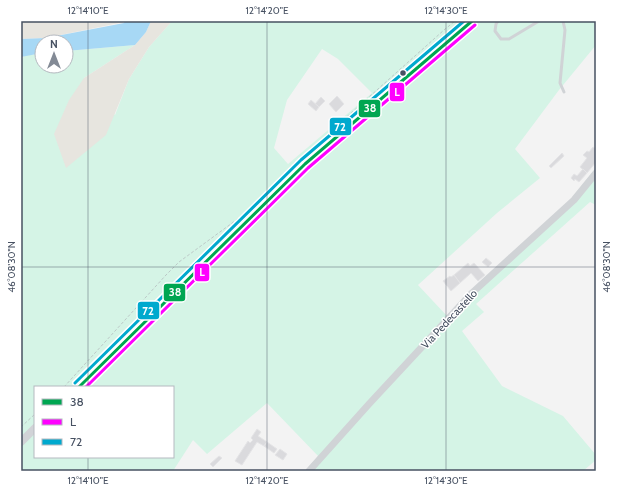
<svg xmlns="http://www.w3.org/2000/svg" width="617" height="492" viewBox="0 0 617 492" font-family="Cabin,sans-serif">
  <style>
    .green { fill: #d5f4e6; fill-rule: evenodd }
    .sand { fill: #e7e5df }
    .water { fill: #a7d8f5 }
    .building { fill: #dadadd; stroke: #e4e4e6 }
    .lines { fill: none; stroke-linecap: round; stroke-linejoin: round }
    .path { stroke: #bcc8c7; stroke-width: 1; stroke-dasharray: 3 2; stroke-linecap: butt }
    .service { stroke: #d0d3d6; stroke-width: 3 }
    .tertiary { stroke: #d0d3d6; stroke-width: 7 }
    .secondary { stroke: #d1d3d7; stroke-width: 8 }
    .bus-1-casing { stroke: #fff; stroke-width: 6 }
    .bus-2-casing { stroke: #fff; stroke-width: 6 }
    .bus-3-casing { stroke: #fff; stroke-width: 6 }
    .bus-1 { stroke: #00a651; stroke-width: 3 }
    .bus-2 { stroke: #f0f; stroke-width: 3 }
    .bus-3 { stroke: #00a9ce; stroke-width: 3 }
    .ticks { fill: none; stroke: #475162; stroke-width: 1; stroke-opacity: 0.45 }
    .bus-dot { fill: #475162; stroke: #fff; stroke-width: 1.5 }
    .labels { text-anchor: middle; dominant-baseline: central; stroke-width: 3; stroke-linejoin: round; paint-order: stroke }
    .street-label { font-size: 11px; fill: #475162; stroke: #fff }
    .line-badge { stroke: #fff; stroke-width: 1.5 }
    .badge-label { font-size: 11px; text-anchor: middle; font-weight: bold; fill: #fff }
    .neatline { fill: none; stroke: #475162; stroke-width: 1.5 }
    .ticks-label { font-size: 10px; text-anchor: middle; fill: #475162 }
  </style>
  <rect width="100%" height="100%" fill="#f3f3f3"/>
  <path class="green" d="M172,21H596V45L559,90L515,149L540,178L497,213L418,285L447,316L571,199L596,168V205L590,202L476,304L484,312L462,331L502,386L563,416L596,455V460L583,471H306L319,457L267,403L207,454L193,440L173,471H21V62L24,56L42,53V66H66V51L135,45L84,78L115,115L129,79L149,47ZM322,49L338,59L372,93L288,164L274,148L287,100ZM35,387H173V457H35Z"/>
  <g class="sand">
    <polygon points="21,21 125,21 124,22 46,38 21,39"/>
    <polygon points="151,21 172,21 149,47 129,79 106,135 66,168 54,134 69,100 84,78 135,45 146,32"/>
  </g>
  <polygon class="water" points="125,21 151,21 146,32 135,45 66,51 66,42 42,42 42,53 21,57 21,39 46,38 124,23"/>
  <g class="building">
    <polygon points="337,96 344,104 336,112 329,104"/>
    <polygon points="321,97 325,101 319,107 315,104"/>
    <polygon points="311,100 319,107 316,111 308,104"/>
    <polygon points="593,147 596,149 596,162 587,173 580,167 587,158 583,155 587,151 589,152"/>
    <polygon points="562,153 564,156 551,168 549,166"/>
    <polygon points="583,169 587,173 579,182 575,179 574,181 571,178 574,174 577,176"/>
    <polygon points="486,258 492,263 488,267 482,262"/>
    <polygon points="468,263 470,266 474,263 485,275 478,281 471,273 460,283 454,275"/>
    <polygon points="454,275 460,283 451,291 443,281 450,276 451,277"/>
    <polygon points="257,429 261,432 258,436 267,442 264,446 257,442 242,465 235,461 248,441 250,443 253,440 251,438"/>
    <polygon points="267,442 277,449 274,453 264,446"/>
    <polygon points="280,449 287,454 283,460 275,455"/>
    <polygon points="219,456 222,458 213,467 210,464"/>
  </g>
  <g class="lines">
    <g class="path">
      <polyline points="321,140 444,30 455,21"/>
      <polyline points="255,204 294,163 307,153"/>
      <polyline points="64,387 166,275 179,262 239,218"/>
      <polyline points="21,427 35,414"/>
    </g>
    <g class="service">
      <polyline points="498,21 496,24 495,31 501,39 509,39 539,21"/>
      <polyline points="563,21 565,30 560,83 564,92"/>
    </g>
    <polyline class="tertiary" points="309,471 369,404 472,293 574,200 596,173"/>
    <g class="secondary">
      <polyline points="79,387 305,164 472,21"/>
      <polyline points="21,442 35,428"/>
    </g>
    <g class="bus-1-casing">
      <polyline id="bus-1" points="79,387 305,164 472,21"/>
    </g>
    <g class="bus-2-casing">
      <polyline id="bus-2" points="86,387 308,168 475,25"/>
    </g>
    <g class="bus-3-casing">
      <polyline id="bus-3" points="75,383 301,160 464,21"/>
    </g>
    <use href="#bus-1" class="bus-1"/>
    <use href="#bus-2" class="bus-2"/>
    <use href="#bus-3" class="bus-3"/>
  </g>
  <path class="ticks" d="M88,21V387M267,21V471M446,21V471M21,267H596M88,457V471"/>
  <circle class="bus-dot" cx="403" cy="73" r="3.5"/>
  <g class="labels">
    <g class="street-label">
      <text transform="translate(449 319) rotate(-47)">Via Pedecastello</text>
    </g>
  </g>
  <g class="line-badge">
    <rect x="389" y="82" width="16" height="20" rx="4" fill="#f0f"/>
    <rect x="358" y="99" width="23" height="19" rx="4" fill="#00a651"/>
    <rect x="329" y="117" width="23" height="19" rx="4" fill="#00a9ce"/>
    <rect x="194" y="263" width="16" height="19" rx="4" fill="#f0f"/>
    <rect x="163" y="283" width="23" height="19" rx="4" fill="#00a651"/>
    <rect x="137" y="301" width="23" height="19" rx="4" fill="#00a9ce"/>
  </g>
  <g class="badge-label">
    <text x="397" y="96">L</text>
    <text x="370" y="112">38</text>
    <text x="340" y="131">72</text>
    <text x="202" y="276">L</text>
    <text x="175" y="296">38</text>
    <text x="148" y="315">72</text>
  </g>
  <rect width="617" height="492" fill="none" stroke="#ffffff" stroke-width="44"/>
  <rect x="34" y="386" width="140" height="72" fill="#ffffff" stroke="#b5b9c0"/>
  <rect x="42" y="399" width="20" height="6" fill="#00a651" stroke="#b5b9c0"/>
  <text x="70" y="406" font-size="12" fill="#475162">38</text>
  <rect x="42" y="419" width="20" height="6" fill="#ff00ff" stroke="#b5b9c0"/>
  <text x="70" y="426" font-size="12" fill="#475162">L</text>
  <rect x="42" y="439" width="20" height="6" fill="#00a9ce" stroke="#b5b9c0"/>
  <text x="70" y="446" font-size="12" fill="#475162">72</text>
  <g transform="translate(54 54)"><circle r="19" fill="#ffffff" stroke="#b5b9c0"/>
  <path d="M0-3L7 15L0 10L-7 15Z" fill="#838a95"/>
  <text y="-6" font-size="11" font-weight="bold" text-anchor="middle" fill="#475162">N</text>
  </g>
  <rect x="22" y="22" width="573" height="448" class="neatline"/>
  <g class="ticks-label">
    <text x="88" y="14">12°14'10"E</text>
    <text x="267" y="14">12°14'20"E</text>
    <text x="446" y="14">12°14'30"E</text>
    <text transform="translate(11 267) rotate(-90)" y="4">46°08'30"N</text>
    <text transform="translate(606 267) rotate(-90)" y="4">46°08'30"N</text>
    <text x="88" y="484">12°14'10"E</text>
    <text x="267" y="484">12°14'20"E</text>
    <text x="446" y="484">12°14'30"E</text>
  </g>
</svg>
